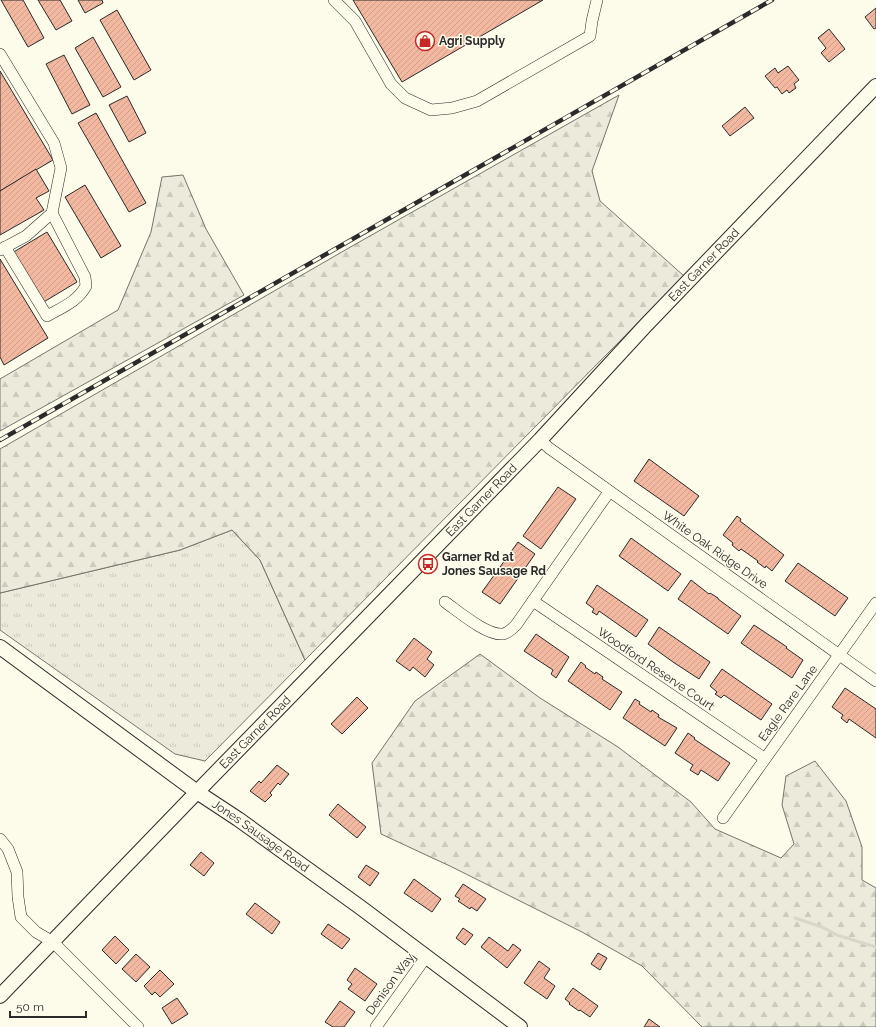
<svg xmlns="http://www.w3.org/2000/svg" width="876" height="1027" viewBox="0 0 876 1027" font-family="Raleway,sans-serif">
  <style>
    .grass { fill: url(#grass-tufts); stroke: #74746e }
    .forest { fill: url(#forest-firs); stroke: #74746e }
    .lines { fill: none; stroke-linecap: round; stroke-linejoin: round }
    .stream { stroke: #d8d7c9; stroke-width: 3 }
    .building { fill: url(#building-hatch); stroke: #2b2b2b }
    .minor-casing { stroke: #2b2b2b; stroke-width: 12 }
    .major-casing { stroke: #2b2b2b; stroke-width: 16 }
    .minor { stroke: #fdfbea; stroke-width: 11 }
    .major { stroke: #fdfbea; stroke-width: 14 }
    .rail-casing { stroke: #2b2b2b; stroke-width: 4.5 }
    .rail { stroke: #fdfbea; stroke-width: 3; stroke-dasharray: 9; stroke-linecap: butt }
    .labels { text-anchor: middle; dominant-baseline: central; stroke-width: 3; stroke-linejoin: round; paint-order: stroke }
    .poi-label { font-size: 12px; font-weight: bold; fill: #2b2b2b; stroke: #fdfbea; text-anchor: start }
    .street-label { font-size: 12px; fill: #2b2b2b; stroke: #fdfbea }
  </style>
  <defs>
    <pattern id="grass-tufts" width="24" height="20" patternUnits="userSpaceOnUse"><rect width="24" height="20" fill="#ecebdb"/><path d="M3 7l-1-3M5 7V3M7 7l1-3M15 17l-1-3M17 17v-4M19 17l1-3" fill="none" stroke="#cbcabc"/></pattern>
    <pattern id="forest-firs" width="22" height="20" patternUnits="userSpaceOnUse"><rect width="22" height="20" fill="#ecebdb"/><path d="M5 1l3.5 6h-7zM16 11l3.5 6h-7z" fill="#cbcabc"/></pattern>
    <pattern id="building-hatch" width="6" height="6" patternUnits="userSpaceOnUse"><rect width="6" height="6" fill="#f2b8a0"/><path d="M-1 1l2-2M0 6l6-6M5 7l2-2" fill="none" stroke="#d09e8a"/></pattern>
  </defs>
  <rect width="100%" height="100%" fill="#fdfbea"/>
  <polygon class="grass" points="232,530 260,560 305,660 205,761 175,754 0,630 0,593 180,550"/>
  <g class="forest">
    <polygon points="619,95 592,171 600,201 684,276 305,660 260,560 232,530 180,550 0,593 0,449 354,245"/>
    <polygon points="183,175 206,229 244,295 0,431 0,379 118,310 151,232 162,177"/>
    <polygon points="480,654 540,698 618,747 691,802 715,829 781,858 794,844 782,805 786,776 815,761 846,801 862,847 862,880 876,888 876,1027 702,1027 642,966 582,932 452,867 381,834 372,763 415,701"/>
  </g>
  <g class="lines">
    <polyline class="stream" points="795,918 822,927 837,935 876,947"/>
  </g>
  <g class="building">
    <polygon points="1,0 23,0 44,38 28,47"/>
    <polygon points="38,0 60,0 72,21 56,30"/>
    <polygon points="78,0 102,0 103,3 85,13"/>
    <polygon points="353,0 543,0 402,82"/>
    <polygon points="876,8 876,28 874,29 865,17"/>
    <polygon points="117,10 151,70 134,80 100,20"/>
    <polygon points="829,29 845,49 829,62 821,53 826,48 818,38"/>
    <polygon points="93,37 121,87 103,97 75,48"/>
    <polygon points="64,55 90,105 72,114 46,64"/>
    <polygon points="788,66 799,80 794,84 796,88 789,93 787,90 782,94 777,87 775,88 765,76 775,68 778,73"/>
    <polygon points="0,71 53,160 0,191"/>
    <polygon points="127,96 146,133 129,142 109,105"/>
    <polygon points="745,107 754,118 730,136 722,126"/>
    <polygon points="96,113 146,203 129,212 78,123"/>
    <polygon points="36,169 49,191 36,198 44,210 0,235 0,191"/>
    <polygon points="85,185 121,246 101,258 65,197"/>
    <polygon points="47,232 77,282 42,303 12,253"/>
    <polygon points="0,259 48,338 4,365 0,357"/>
    <polygon points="649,459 699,496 684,516 634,481"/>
    <polygon points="558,487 576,499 541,549 523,536"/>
    <polygon points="737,516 741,519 740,521 784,555 772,571 766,566 765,568 757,562 758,561 741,549 739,551 732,545 733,543 723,535"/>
    <polygon points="631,538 681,574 668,591 619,556"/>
    <polygon points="518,542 535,554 500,604 482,592"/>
    <polygon points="798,563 848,598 835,616 785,581"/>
    <polygon points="691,580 709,594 710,593 718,598 718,599 741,616 728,634 678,599"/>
    <polygon points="597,585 648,620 636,637 599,611 597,615 592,612 594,609 586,603"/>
    <polygon points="754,625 787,647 786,648 803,660 792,678 741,643"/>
    <polygon points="659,627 710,662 699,679 673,662 648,644"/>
    <polygon points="536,634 569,657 556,678 551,674 553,670 524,651"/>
    <polygon points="414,638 432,652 427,659 434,665 425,677 413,667 410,671 396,661"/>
    <polygon points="581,662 586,666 585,667 595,674 596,672 603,677 602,679 622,692 610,710 568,681"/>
    <polygon points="722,669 772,704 761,720 724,695 721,698 715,694 717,692 710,686"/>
    <polygon points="845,688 876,709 876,738 849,719 847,723 841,718 843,715 832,707"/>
    <polygon points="357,697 368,708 342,734 331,724"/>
    <polygon points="635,699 640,702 639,704 651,712 652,710 659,715 658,717 677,728 665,746 623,718"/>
    <polygon points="688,733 695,738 694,739 730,763 718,781 701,770 698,775 690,770 693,765 675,753"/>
    <polygon points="277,765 289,774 280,785 278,783 270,793 272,795 265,802 250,791 259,781 261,783"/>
    <polygon points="338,804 366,827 357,838 329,815"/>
    <polygon points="201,852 214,863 204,876 190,865"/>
    <polygon points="366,865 379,873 370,886 358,877"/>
    <polygon points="414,879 441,899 432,912 404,893"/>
    <polygon points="463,884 486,899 477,911 471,907 470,909 458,901 460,899 455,896"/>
    <polygon points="255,903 280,922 272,934 246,914"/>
    <polygon points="328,924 350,939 342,949 321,934"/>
    <polygon points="463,928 473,935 465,945 456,938"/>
    <polygon points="115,936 129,950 116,964 102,950"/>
    <polygon points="489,937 508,951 513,944 521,950 507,968 481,947"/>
    <polygon points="598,953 607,958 600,970 591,964"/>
    <polygon points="136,954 150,967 136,982 122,969"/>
    <polygon points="539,961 550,969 544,978 555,986 547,999 524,983"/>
    <polygon points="355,968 377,984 365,1001 348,989 352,984 347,980"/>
    <polygon points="160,970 174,984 160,997 155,992 152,995 144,986"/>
    <polygon points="573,988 598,1006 590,1017 580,1010 579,1011 569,1004 570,1003 565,999"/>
    <polygon points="177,998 188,1014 172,1024 162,1008"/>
    <polygon points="340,1001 355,1012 344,1027 333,1027 325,1022"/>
    <polygon points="649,1019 660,1027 644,1027"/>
  </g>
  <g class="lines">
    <g class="minor-casing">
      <g id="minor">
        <polyline points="334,0 355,21 391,84 405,98 431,110 452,108 477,101 590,36 592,21 597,0"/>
        <polyline points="0,54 54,143 61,168 52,213 26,236 0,250"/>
        <path d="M5,247L47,316C63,307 77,302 86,286L85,277L52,213"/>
        <polyline points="540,440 549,448 876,681"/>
        <polyline points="533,601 764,758"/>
        <path d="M445,602C458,611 487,636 503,634C508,633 512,629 516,625L609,492"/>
        <polyline points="723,818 876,603"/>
        <polyline points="0,839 8,849 17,872 18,897 21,917 36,932 53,942 138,1027"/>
        <polyline points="376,1027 426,957"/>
      </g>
    </g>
    <g class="major-casing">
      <g id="major">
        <path id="s1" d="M0,647L197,792L238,819L360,907L520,1027"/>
        <path id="s2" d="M0,996L197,792L540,440L646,325L876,86"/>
      </g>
    </g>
    <use href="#minor" class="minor"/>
    <use href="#major" class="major"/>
    <g class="rail-casing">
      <polyline id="rail" points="0,440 772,0"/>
    </g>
    <use href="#rail" class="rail"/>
  </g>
  <defs>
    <g id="shop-ring" transform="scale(1)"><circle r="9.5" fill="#fdfbea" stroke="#c62828" stroke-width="1.5"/><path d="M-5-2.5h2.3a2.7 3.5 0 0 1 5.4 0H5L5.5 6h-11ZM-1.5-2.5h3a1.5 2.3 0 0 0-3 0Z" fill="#c62828"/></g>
    <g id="bus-ring" transform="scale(1)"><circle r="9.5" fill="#fdfbea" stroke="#c62828" stroke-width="1.5"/><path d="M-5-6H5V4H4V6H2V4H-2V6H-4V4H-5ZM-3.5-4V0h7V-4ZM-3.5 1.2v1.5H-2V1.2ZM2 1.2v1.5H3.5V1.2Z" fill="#c62828"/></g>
  </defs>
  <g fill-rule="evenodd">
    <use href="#shop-ring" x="425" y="41"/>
    <use href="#bus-ring" x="428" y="564"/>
  </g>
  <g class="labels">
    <g class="poi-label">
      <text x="439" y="41">Agri Supply</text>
      <text x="442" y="557">Garner Rd at<tspan x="442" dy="14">Jones Sausage Rd</tspan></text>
    </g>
    <g class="street-label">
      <text stroke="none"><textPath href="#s2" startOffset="1015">East Garner Road</textPath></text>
      <text stroke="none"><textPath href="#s2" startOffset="691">East Garner Road</textPath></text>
      <text transform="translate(715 550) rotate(35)">White Oak Ridge Drive</text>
      <text transform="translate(656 669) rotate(34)">Woodford Reserve Court</text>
      <text transform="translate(788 703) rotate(-54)">Eagle Rare Lane</text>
      <text stroke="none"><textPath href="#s2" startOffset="367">East Garner Road</textPath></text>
      <text stroke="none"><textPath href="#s1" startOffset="322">Jones Sausage Road</textPath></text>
      <text transform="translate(390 984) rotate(-54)">Denison Way</text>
    </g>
  </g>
  <path d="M10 1011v6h76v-6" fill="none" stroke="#2b2b2b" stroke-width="2"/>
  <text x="16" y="1011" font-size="12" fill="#2b2b2b" stroke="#fdfbea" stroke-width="3" paint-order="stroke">50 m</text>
</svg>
